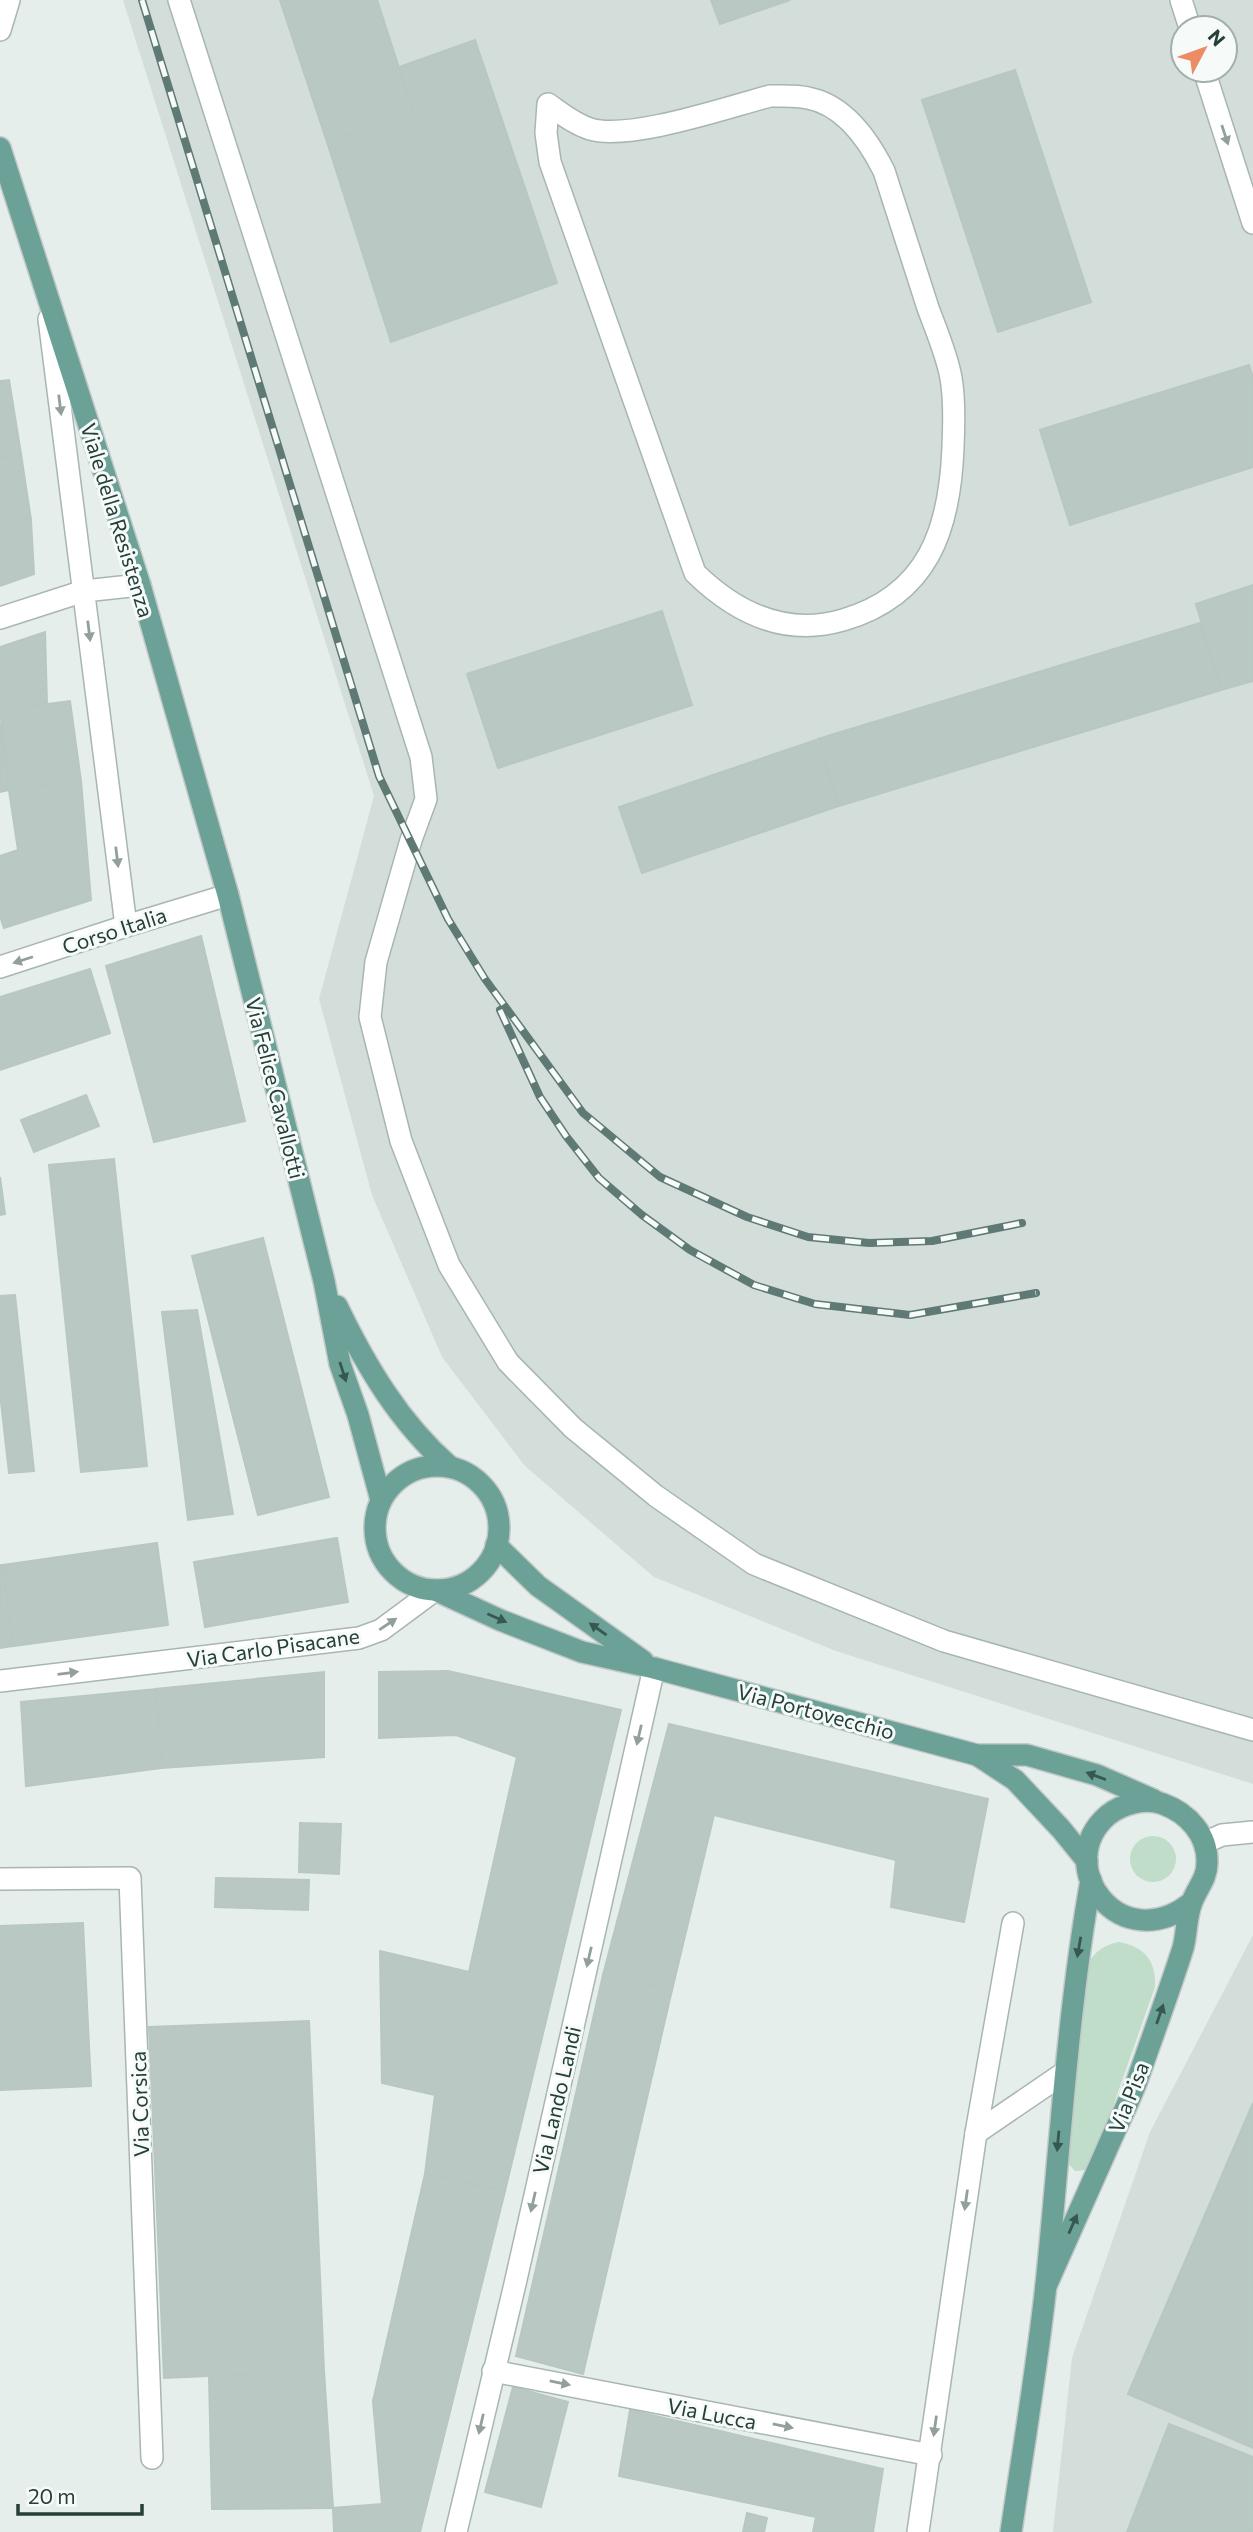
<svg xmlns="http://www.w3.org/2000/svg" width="1253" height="2532" viewBox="0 0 1253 2532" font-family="Commissioner,sans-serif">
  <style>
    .built { fill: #d3ddd9; fill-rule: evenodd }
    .green { fill: #bfddc9 }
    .building { fill: #bac8c3; stroke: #b7c7c1; stroke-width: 2 }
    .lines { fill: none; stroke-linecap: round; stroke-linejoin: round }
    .minor-casing { stroke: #a8b6b1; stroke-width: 24 }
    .major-casing { stroke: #c2c9c8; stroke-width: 24 }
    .minor { stroke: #fff; stroke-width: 21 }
    .major { stroke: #6ba196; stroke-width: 21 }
    .rail-casing { stroke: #5f7a74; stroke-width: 8 }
    .rail { stroke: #f6faf8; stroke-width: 5; stroke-dasharray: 16; stroke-linecap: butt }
    .oneway { fill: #929f9c }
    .oneway2 { fill: #365850 }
    .labels { text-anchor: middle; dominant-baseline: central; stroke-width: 6; stroke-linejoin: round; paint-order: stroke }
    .street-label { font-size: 21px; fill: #253f39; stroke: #f6faf8 }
  </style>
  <rect width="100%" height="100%" fill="#e5eeea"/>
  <g class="built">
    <path d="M123,0H1253V1784L836,1651L654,1577L525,1466L442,1357L372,1195L319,999L374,796ZM1183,28H1225V70H1183Z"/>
    <polygon points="1253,1935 1253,2532 1053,2532 1072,2358 1150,2132"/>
  </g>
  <g class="green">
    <circle cx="1153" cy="1859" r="23"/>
    <path d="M1119,1942C1145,1947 1156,1961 1155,1987L1094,2160C1089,2169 1085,2171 1075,2171L1066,2161L1087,1964C1096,1951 1104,1945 1119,1942Z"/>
  </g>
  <g class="building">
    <polygon points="280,0 377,0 414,114 327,142"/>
    <polygon points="711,0 790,0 720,24"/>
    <polygon points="475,40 557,283 391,342 327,142 414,114 399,67"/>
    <polygon points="1015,70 1091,302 998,332 922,100"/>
    <polygon points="1249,365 1253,378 1253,467 1070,525 1040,430"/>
    <polygon points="9,380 21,454 0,458 0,381"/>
    <polygon points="21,454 31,520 0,525 0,458"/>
    <polygon points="31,520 34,574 0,586 0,525"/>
    <polygon points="1253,585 1253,681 1221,690 1196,604"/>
    <polygon points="662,611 692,705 498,768 467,674"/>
    <polygon points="1200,623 1221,690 839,806 818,739"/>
    <polygon points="45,632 47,704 0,710 0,647"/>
    <polygon points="70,701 81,781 9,790 0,710"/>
    <polygon points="0,723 9,790 0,792"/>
    <polygon points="816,740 839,806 642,873 619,807"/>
    <polygon points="81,781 91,900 4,928 0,916 0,856 18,850 9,790"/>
    <polygon points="201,936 245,1121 154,1142 106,966"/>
    <polygon points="90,969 110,1033 0,1070 0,997"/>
    <polygon points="86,1095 99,1126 34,1152 21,1120"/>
    <polygon points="114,1159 147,1466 81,1472 49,1165"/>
    <polygon points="0,1177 5,1214 0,1215"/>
    <polygon points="263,1238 329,1497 258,1515 192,1256"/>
    <polygon points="15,1295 34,1471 9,1473 0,1393 0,1296"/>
    <polygon points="197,1310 233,1514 188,1520 162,1312"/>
    <polygon points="337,1538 348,1602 205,1627 194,1562"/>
    <polygon points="157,1543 168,1625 13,1646 2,1565"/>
    <polygon points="0,1565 2,1565 13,1646 0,1648"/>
    <polygon points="448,1671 621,1710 505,2191 425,2174 435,2095 382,2083 380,1951 469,1972 517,1757 456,1735 379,1738 379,1672"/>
    <polygon points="324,1672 324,1757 162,1768 156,1689"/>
    <polygon points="156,1689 162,1768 26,1786 21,1702"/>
    <polygon points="669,1724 988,1799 964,1922 891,1907 896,1860 714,1815 672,1990 603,1975"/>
    <polygon points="300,1823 341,1824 339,1874 299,1872"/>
    <polygon points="216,1878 309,1880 308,1910 215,1907"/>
    <polygon points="83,1923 91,2086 0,2090 0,1926"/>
    <polygon points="603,1975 672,1990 583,2374 516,2356"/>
    <polygon points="309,2021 324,2371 164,2378 149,2027"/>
    <polygon points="1253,2103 1253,2448 1128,2394"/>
    <polygon points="425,2174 505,2191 420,2532 334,2532 333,2508 382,2504 373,2401"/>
    <polygon points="324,2371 333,2508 212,2509 209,2376"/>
    <polygon points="513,2387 568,2402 541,2507 485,2492"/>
    <polygon points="630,2410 883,2469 873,2532 813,2532 816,2517 619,2476"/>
    <polygon points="1169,2424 1253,2457 1253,2532 1127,2532"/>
    <polygon points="747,2513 767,2518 764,2532 743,2532"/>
  </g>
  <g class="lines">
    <g class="minor-casing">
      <g id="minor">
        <polyline points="179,0 421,757 426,799 411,840 376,962 370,1017 401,1141 449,1265 508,1362 573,1428 656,1496 754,1564 944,1641 1253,1730"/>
        <polyline points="1181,0 1190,28"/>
        <polyline points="0,30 9,0"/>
        <polyline points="1204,70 1253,223"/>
        <path d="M770,96C782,96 796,95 808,98C845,105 869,141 884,171C899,217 913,262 928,308C936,330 947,355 951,378C955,400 954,425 953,447C950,528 929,595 843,620C785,637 736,613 695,573L550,162L546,133L548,104C561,113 574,124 590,129C629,141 728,107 770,96Z"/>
        <polyline points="49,319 126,926"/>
        <polyline points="0,618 84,591 140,585"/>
        <polyline points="0,967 126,926 228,895"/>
        <polyline points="0,1681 359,1638 381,1630 435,1590"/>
        <polyline points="1204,1843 1222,1835 1253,1832"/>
        <polyline points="0,1879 130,1878 152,2458"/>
        <polyline points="976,2133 1064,2073"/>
        <polyline points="493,2371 931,2455"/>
        <polyline points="456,2532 515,2284 654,1668"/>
        <polyline points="918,2532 976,2133 1013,1923"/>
      </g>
    </g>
    <g class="major-casing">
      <g id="major">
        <polyline points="0,148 140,585 228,895 324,1281 340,1364 358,1415 381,1500"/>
        <path d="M337,1306C366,1366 399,1422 449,1466"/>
        <circle cx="437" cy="1528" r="62"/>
        <polyline points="496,1545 538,1586 643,1661"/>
        <polyline points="435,1590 500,1620 582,1652 654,1668 977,1755 1027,1755 1097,1775 1154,1800"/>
        <polyline points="977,1755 1015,1780 1061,1829 1087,1861"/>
        <path d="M1046,2286C1066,2241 1086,2196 1106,2151C1116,2127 1129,2103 1138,2078C1153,2035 1169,1992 1183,1948C1187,1934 1186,1916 1192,1902C1197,1888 1207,1879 1207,1863C1208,1835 1188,1813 1163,1804C1146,1797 1122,1804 1108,1815C1050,1865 1121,1960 1192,1902"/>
        <path d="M1011,2532C1023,2450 1037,2368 1046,2285C1060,2150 1067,2014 1091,1880"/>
      </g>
    </g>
    <use href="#minor" class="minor"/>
    <use href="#major" class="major"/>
    <g class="rail-casing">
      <g id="rail">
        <polyline points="142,0 379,776 448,919 485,979 583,1113 660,1177 747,1217 808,1237 869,1243 932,1241 1022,1223"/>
        <polyline points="500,1010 540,1097 566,1136 599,1178 642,1215 690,1250 754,1285 815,1304 910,1315 1036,1293"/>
      </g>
    </g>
    <use href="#rail" class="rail"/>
  </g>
  <defs><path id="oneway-solid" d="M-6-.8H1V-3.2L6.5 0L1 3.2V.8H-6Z" transform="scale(1.75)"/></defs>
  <g class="oneway">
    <use href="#oneway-solid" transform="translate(1225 135) rotate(72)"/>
    <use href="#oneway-solid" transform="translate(60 405) rotate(83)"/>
    <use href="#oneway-solid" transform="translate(89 631) rotate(83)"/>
    <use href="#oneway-solid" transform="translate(117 857) rotate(83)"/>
    <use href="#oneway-solid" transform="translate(23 960) rotate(162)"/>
    <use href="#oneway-solid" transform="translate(388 1624) rotate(-34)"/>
    <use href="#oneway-solid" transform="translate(68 1673) rotate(-7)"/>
    <use href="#oneway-solid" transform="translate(639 1735) rotate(103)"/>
    <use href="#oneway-solid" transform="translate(589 1957) rotate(103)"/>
    <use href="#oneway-solid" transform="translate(966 2200) rotate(98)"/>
    <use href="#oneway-solid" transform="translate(533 2202) rotate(103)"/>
    <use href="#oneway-solid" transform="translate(560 2383) rotate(11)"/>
    <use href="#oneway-solid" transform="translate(481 2424) rotate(103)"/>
    <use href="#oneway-solid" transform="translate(783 2426) rotate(11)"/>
    <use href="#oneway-solid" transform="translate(935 2426) rotate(98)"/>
  </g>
  <g class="oneway2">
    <use href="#oneway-solid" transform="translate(343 1372) rotate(72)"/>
    <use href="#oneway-solid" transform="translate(497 1618) rotate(24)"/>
    <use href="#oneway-solid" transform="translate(598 1629) rotate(-145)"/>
    <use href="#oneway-solid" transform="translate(1096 1776) rotate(-160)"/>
    <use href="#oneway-solid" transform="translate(1079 1947) rotate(100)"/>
    <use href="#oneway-solid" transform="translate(1160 2014) rotate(-71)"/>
    <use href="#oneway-solid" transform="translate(1058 2141) rotate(95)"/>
    <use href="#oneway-solid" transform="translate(1073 2224) rotate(-66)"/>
  </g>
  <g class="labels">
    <g class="street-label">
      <text transform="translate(118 520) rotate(73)">Viale della Resistenza</text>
      <text transform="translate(114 930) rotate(-18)">Corso Italia</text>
      <text transform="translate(276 1088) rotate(76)">Via Felice Cavallotti</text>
      <text transform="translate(273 1647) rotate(-8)">Via Carlo Pisacane</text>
      <text transform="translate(816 1711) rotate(15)">Via Portovecchio</text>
      <text transform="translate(1128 2097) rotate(-68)">Via Pisa</text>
      <text transform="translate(556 2100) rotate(-77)">Via Lando Landi</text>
      <text transform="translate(139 2104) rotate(-92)">Via Corsica</text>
      <text transform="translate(712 2413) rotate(11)">Via Lucca</text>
    </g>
  </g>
  <g transform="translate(1204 49) rotate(49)"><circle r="33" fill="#f6faf8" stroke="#a2afac" stroke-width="2"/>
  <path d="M0-5L12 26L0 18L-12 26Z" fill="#ec8c64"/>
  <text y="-10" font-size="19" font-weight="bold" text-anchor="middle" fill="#253f39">N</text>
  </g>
  <path d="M18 2504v10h124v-10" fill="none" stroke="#253f39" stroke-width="3.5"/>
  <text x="28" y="2504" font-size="21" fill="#253f39" stroke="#f6faf8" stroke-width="5" paint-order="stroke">20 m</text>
</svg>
